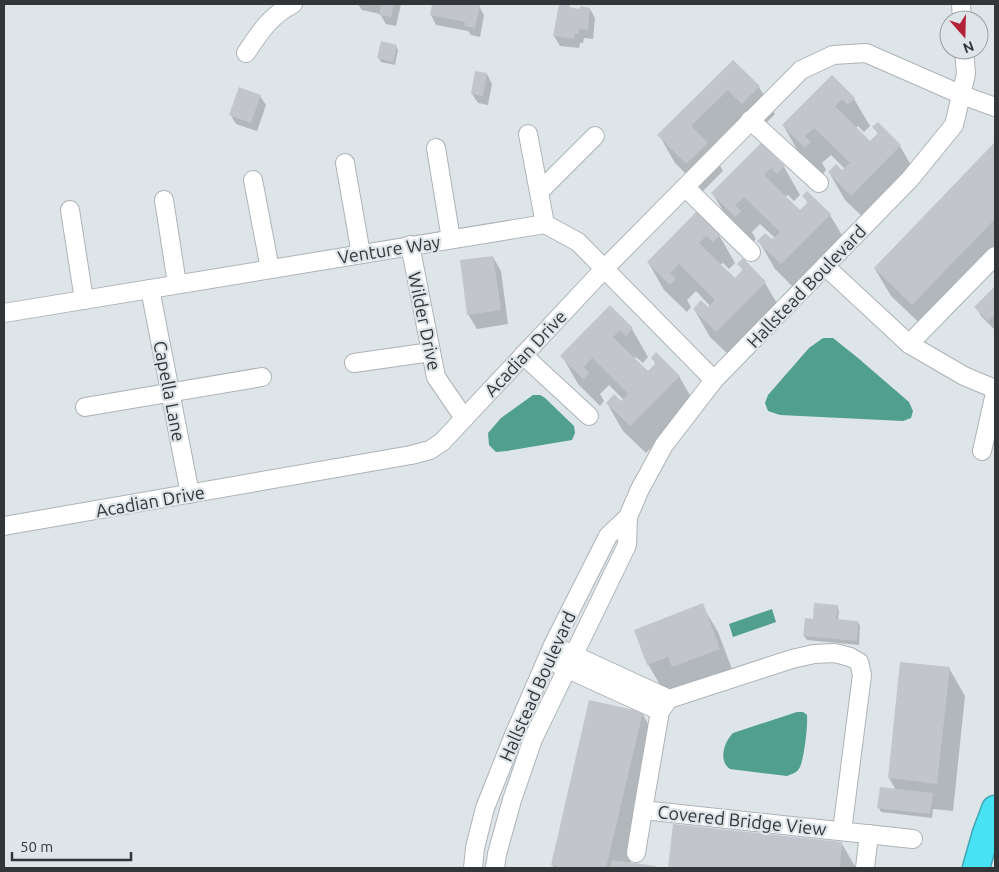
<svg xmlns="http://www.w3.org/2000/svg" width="999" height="872" viewBox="0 0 999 872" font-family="Ubuntu,sans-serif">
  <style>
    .water { fill: #519f8e }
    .shadow { fill: #0003 }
    .building { fill: #c2c6cc }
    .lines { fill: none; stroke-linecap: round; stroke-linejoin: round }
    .minor-casing { stroke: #adb3b7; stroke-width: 20 }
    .highway-casing { stroke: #40a6b3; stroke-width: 29 }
    .minor { stroke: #fff; stroke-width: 18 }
    .highway { stroke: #47e3f5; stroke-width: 26 }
    .labels { text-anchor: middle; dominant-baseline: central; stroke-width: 4.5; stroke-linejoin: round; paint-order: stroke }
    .street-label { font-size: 18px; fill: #333638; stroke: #dee5e9 }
  </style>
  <rect width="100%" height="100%" fill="#dee5e9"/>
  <g class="water">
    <polygon points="823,338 833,338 858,358 909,402 913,411 911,418 903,421 780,415 768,411 765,403 768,395 809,348"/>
    <polygon points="533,395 540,395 545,398 574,426 575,433 572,440 507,451 496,452 489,445 488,433 501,418"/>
    <polygon points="772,609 776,622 733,637 729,624"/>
    <path d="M797,712H803L807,715C808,726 804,758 800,767C797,773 792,774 787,776L730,769C718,761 724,742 733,733Z"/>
  </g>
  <g class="shadow">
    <polygon points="358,4 401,4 396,26 386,24 380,14 362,10"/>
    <polygon points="433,4 469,4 479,6 484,15 480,37 471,35 468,31 436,25 431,15"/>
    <polygon points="560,4 569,6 571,9 581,11 590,9 595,18 593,39 584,38 583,43 580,43 579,48 560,46 554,36"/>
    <polygon points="396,46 398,50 395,65 381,62 379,58"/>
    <polygon points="733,61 759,87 775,114 758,131 744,117 711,150 723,171 703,191 675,163 659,135"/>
    <polygon points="487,74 492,84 488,105 478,103 472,94"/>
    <polygon points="832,76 854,99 870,126 864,132 858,126 856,128 870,142 878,134 874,127 878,124 900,146 916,174 868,222 845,200 829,172 842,172 845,169 831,155 822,163 826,170 822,175 799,153 783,125"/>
    <polygon points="260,96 266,105 257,131 236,124 230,114"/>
    <polygon points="761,145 784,167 800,195 794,201 788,195 785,197 800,211 808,203 803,196 830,215 846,242 797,291 775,269 759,241 772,241 775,238 760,224 752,232 756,239 751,244 729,221 713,194"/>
    <polygon points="994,145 995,263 929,332 891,296 875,269"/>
    <polygon points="697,213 719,235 735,263 729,269 723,263 720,265 735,279 743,271 739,264 743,260 765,283 781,310 733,359 710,337 694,309 708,309 710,306 696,291 687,300 691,307 687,312 664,290 648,262"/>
    <polygon points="493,257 501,271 508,324 477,329 468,314"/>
    <polygon points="995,288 995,328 994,329 981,316 976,307"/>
    <polygon points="610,307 632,329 648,357 643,363 636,357 634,359 648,373 656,365 652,358 679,376 695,404 646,453 623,431 607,403 621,403 624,400 609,385 600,394 604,401 600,406 578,384 562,356"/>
    <polygon points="702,605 718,632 735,677 689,695 683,684 664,692 648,664"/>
    <polygon points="837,606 839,611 838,620 858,622 860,626 859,645 807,640 804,636 806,619 814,620"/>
    <polygon points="949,668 965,696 953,811 933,809 932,818 881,812 879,808 896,790 889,778"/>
    <polygon points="642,713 658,741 630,864 655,867 656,868 554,868 552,865"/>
    <polygon points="674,826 842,844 856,868 669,868"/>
  </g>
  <g class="building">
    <polygon points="374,4 394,4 391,17 379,15 381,6"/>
    <polygon points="432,4 480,5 475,28 464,26 465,22 430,15"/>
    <polygon points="559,4 568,4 570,5 569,7 580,9 580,6 590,8 588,30 579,29 578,34 575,34 574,39 553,36"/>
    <polygon points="381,41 397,45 393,62 377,58"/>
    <polygon points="733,60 760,86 742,104 728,90 691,126 708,143 686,164 657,135"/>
    <polygon points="475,71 487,73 483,96 471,94"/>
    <polygon points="832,75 855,98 848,105 842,99 835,106 870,141 878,133 872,127 878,122 901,145 851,196 828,172 836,164 842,170 850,163 814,128 805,136 811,142 805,148 782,125"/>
    <polygon points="239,87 261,95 251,123 229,115"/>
    <polygon points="761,143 785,166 777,174 771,168 764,175 800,210 808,202 802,196 807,191 831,214 781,264 757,241 765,233 772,239 780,232 744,197 735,205 741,211 735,217 711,193"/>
    <polygon points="994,143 995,219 912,305 874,268"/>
    <polygon points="697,211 720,235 713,242 706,236 699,243 735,278 743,269 737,264 743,258 766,282 716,332 693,309 701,300 708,307 715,300 679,264 670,273 676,279 670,285 647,262"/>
    <polygon points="493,256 501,310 467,315 460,260"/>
    <polygon points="995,286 995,314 988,321 974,307"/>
    <polygon points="610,305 633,328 626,336 620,330 613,337 648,371 656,363 651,358 656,352 680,376 630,426 606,403 614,394 621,401 628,394 592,358 584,367 589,373 583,379 560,356"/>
    <polygon points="703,603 720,649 672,667 668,657 647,665 634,630"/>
    <polygon points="814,603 838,605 836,619 858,621 857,641 803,636 805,618 813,619"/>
    <polygon points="900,662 950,667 937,784 888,778"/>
    <polygon points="589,700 643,712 606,868 565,868 551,865"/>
    <polygon points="880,787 933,793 930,814 877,808"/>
    <polygon points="673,824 842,842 840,868 668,868"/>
    <polygon points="612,860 656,866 655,868 611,868"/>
  </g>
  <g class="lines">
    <g class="minor-casing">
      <g id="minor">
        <polyline points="961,4 962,20"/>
        <path d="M246,53C260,32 270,16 293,4"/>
        <polyline points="750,120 819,183"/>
        <polyline points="528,134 545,224"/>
        <polyline points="436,148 451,239"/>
        <polyline points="345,163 361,254"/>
        <polyline points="253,180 270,269"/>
        <polyline points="685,187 751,252"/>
        <polyline points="539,192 595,136"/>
        <polyline points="164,200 177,284"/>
        <polyline points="70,210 84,300"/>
        <polyline points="410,245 436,377 464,418"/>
        <polyline points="825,266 909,344 964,376 995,389"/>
        <polyline points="150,289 190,494"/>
        <polyline points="4,313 545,224 578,242 714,380"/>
        <polyline points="909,344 995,256"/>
        <polyline points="523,355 589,416"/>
        <polyline points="354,363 431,352"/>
        <polyline points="85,407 262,377"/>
        <polyline points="982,451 995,393"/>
        <polyline points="4,526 411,455 430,450 442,442 605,268 801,70 833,55 866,53 962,95 995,107"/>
        <polyline points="565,651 669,699"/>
        <polyline points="559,665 660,711"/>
        <polyline points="842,831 862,675 859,662 850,657 835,653 814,654 792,659 669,699 660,711 643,810 913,839"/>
        <polyline points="636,853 643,810"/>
        <polyline points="473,868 475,848 485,808 514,735 553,645 608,536 628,517"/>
        <polyline points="495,868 497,854 512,800 533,739 627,545 628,517 640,489 664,445 714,380 910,179 954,125 966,74 964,50"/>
        <polyline points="865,868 869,834"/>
      </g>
    </g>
    <g class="highway-casing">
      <polyline id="highway" points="976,868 986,833 995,809"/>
    </g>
    <use href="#minor" class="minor"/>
    <use href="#highway" class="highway"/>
  </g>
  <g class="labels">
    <g class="street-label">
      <text transform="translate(389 249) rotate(-9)">Venture Way</text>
      <text transform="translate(806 286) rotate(-46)">Hallstead Boulevard</text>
      <text transform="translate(425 321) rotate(78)">Wilder Drive</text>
      <text transform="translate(525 353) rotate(-47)">Acadian Drive</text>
      <text transform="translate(170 391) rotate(79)">Capella Lane</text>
      <text transform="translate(150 501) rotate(-10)">Acadian Drive</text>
      <text transform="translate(537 686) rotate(-66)">Hallstead Boulevard</text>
      <text transform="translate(742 820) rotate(6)">Covered Bridge View</text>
    </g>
  </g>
  <rect width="999" height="872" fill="none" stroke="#333638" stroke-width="10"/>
  <g transform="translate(964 35) rotate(160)"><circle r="24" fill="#dee5e9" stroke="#9a9fa2"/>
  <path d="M0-4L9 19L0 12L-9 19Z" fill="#b42239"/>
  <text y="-8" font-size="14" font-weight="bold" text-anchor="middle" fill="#333638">N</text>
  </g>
  <path d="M12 852v8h119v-8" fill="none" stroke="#333638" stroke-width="2.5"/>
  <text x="20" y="852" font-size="15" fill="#333638" stroke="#dee5e9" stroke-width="4" paint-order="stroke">50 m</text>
</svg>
